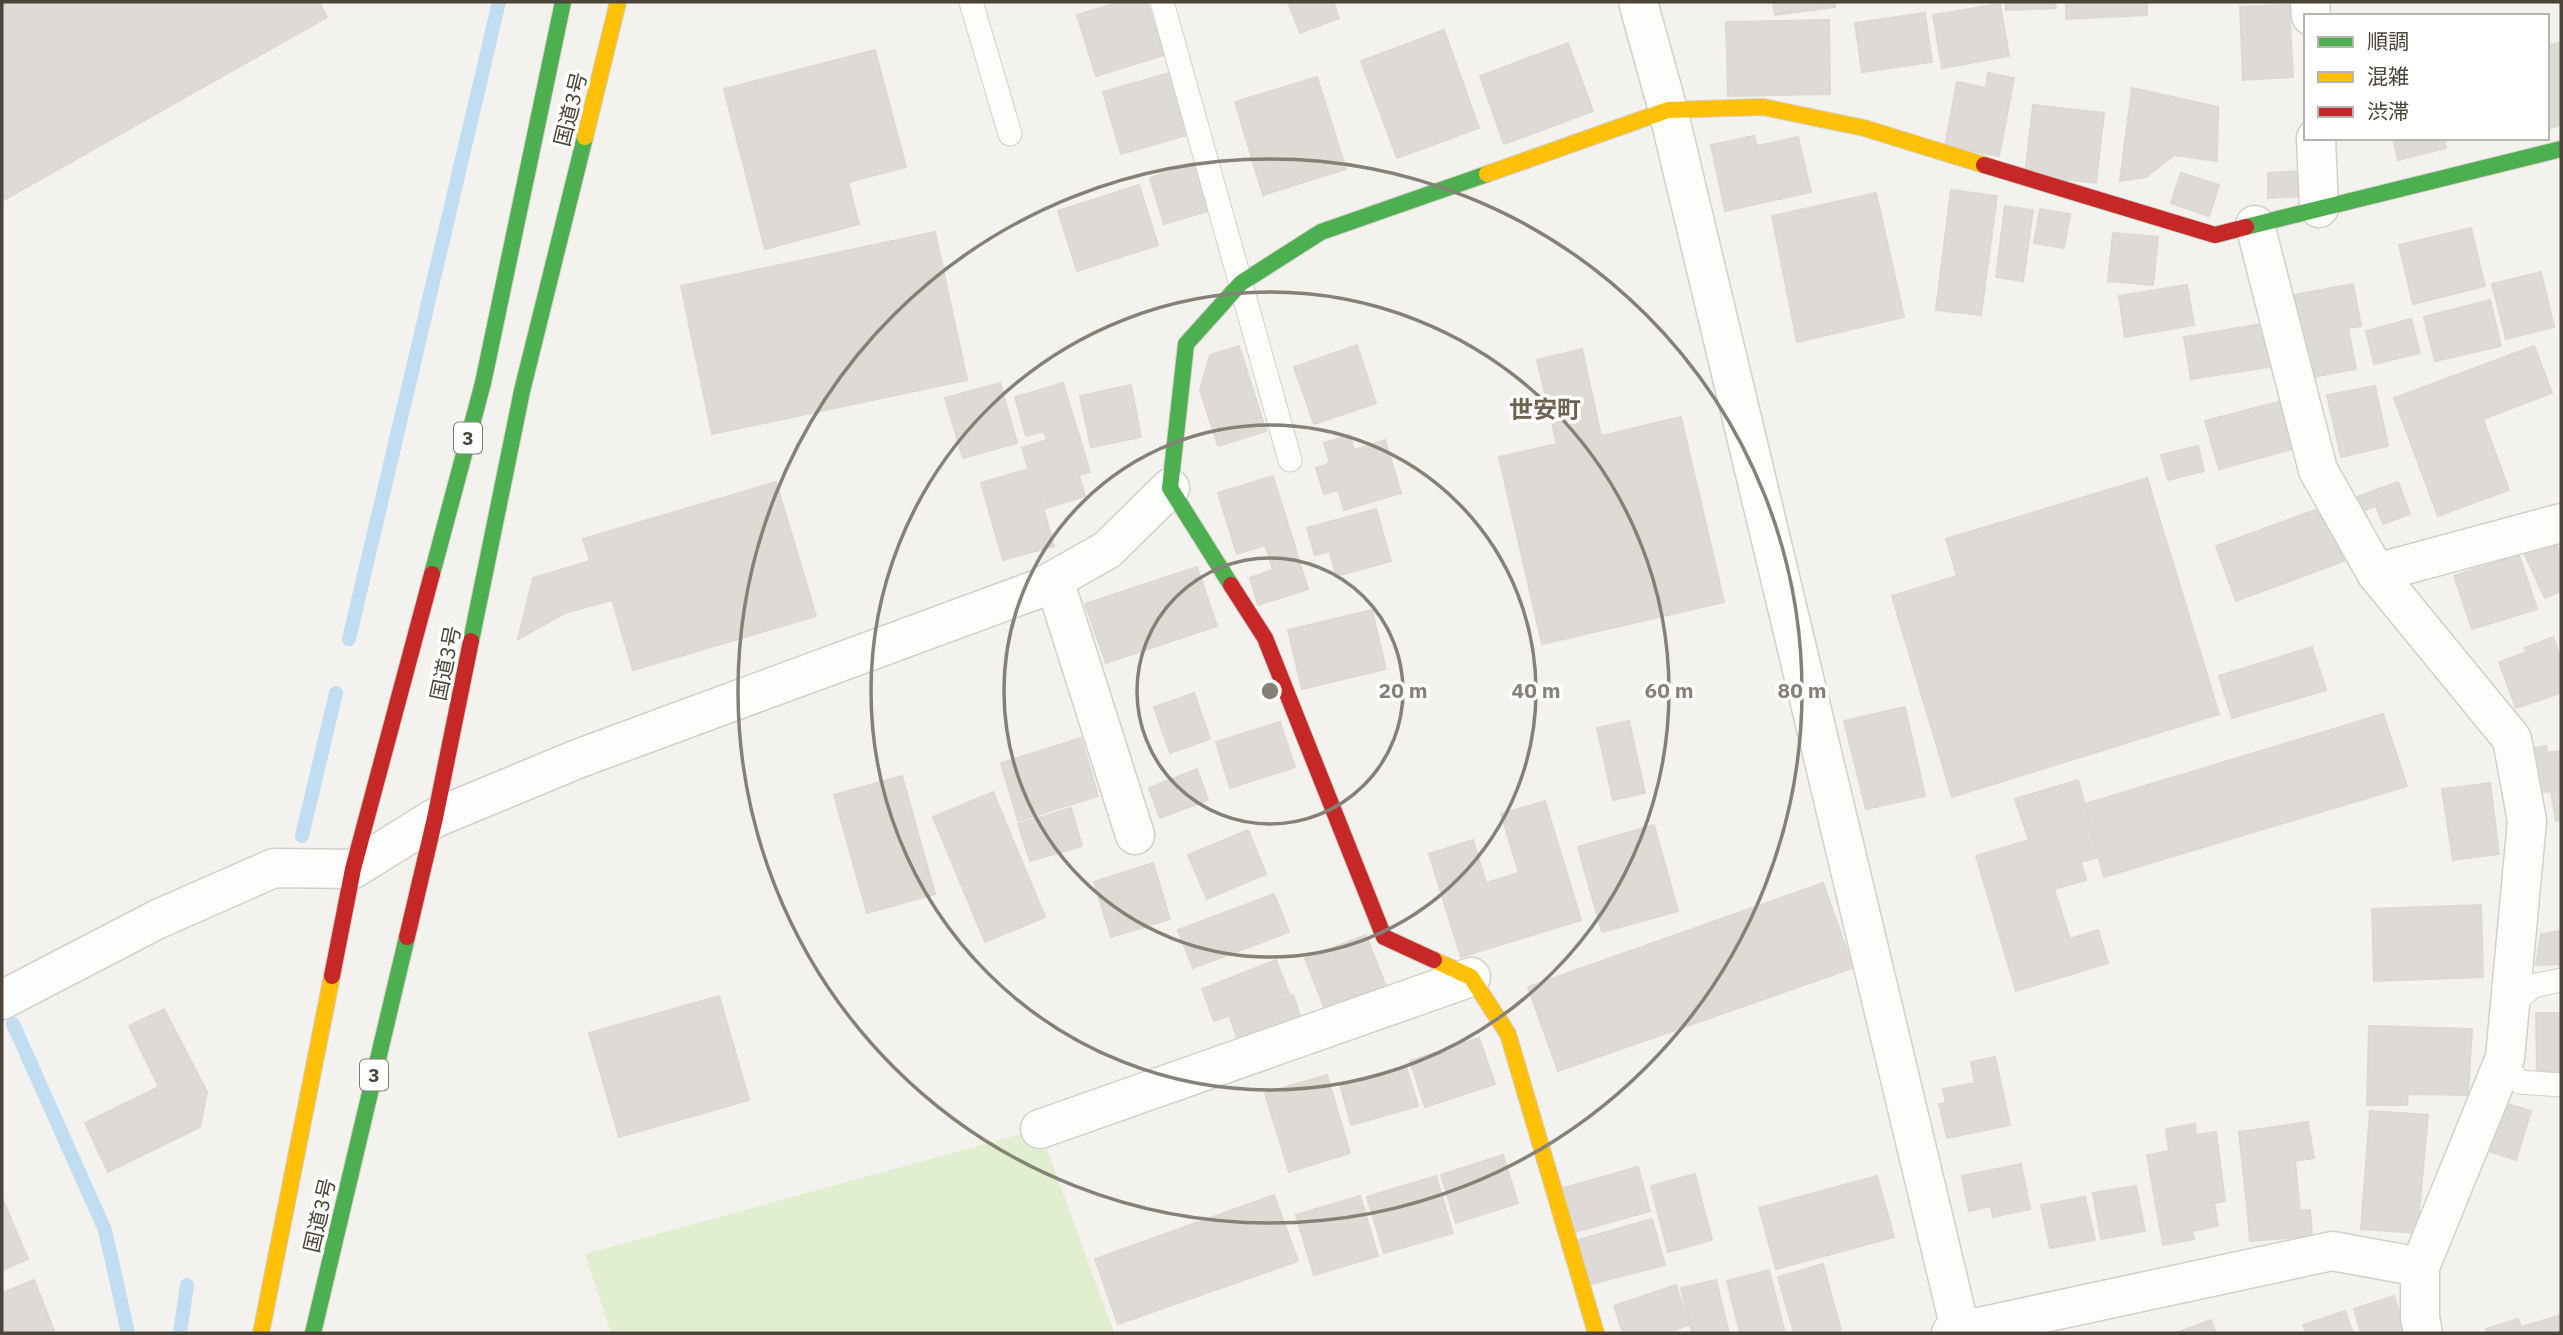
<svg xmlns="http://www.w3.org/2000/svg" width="2563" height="1335" viewBox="0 0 2563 1335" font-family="'IBM Plex Sans','Noto Sans JP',sans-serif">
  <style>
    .green { fill: #e1eecf }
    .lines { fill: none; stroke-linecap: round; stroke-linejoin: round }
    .stream { stroke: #c0ddf1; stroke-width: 14 }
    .building { fill: #dedbd6; stroke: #dcd9d4; stroke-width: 2 }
    .lane-casing { stroke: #d2d0cb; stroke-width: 25 }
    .street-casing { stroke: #d2d0cb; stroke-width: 41 }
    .fast-casing { stroke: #d3cfc5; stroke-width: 18 }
    .slow-casing { stroke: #d3cfc5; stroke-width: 18 }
    .jam-casing { stroke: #d3cfc5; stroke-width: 18 }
    .lane { stroke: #fdfdfc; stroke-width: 23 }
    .street { stroke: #fdfdfc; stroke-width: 38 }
    .fast { stroke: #4caf50; stroke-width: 16 }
    .slow { stroke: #ffc107; stroke-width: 16 }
    .jam { stroke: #c62828; stroke-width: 16 }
    .ring { fill: none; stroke: #868178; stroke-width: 3.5 }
    .labels { text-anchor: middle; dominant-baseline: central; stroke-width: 7; stroke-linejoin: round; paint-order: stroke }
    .shield { fill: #fff; stroke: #817c74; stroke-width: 2 }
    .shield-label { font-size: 19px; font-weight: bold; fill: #4b4439 }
    .street-label { font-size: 21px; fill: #4b4439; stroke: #fff }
    .quarter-label { font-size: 24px; font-weight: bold; fill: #6e6250; stroke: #fff }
    .centre { fill: #868178; stroke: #fff; stroke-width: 3.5 }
    .ring-label { font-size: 21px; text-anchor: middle; font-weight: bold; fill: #868178; stroke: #fff; stroke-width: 7; stroke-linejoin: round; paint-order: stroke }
  </style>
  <rect width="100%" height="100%" fill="#f4f2ee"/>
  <polygon class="green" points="1040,1129 1114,1333 611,1333 585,1254"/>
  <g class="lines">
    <g class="stream">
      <polyline points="349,639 499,2"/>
      <polyline points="302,836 336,693"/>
      <polyline points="13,1024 105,1230 128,1333"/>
      <polyline points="180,1333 187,1285"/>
    </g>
  </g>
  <g class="building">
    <polygon points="2,2 319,2 327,17 2,201"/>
    <polygon points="1120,2 1147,2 1164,55 1096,76 1077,15"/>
    <polygon points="1288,2 1333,2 1339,18 1300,33"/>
    <polygon points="1773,2 1835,2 1835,7 1775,15"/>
    <polygon points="2005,2 2055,2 2056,8 2006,10"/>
    <polygon points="2066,2 2147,2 2147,15 2066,19"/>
    <polygon points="2000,4 2009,56 1942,68 1933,15"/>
    <polygon points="2289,5 2293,77 2243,80 2240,7"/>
    <polygon points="1925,13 1932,62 1862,72 1855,23"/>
    <polygon points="1829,20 1830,94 1728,96 1726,22"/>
    <polygon points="1444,30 1479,128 1397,158 1361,61"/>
    <polygon points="2561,42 2561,125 2547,129 2547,46"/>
    <polygon points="1568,43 1593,111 1504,144 1480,76"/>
    <polygon points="875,50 906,167 848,182 859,224 765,249 724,89"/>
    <polygon points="1176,71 1194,133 1121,154 1103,92"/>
    <polygon points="1988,73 2014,78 1999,156 1945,146 1957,82 1986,88"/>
    <polygon points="1317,77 1346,169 1263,195 1235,102"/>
    <polygon points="2132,88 2218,107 2217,161 2174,155 2146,177 2120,181"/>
    <polygon points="2033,105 2104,113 2096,183 2025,175"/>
    <polygon points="1754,136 1757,146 1798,137 1811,192 1725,211 1711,145"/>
    <polygon points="2393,138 2444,138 2446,148 2398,160"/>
    <polygon points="1201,162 1215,209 1164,224 1150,178"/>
    <polygon points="2300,171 2302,196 2268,198 2268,173"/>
    <polygon points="2181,173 2219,185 2209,216 2171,203"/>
    <polygon points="1139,185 1158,245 1077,271 1058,211"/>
    <polygon points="1951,190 1997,196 1981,315 1936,310"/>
    <polygon points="1876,193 1904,317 1797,342 1772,216"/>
    <polygon points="2005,206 2033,210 2023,281 1996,277"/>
    <polygon points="2040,209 2070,214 2064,248 2034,243"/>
    <polygon points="2471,228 2485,286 2413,304 2399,245"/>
    <polygon points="935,232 967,380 712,434 681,286"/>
    <polygon points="2113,233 2158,237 2153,285 2108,281"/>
    <polygon points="2541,272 2554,327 2506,339 2492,284"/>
    <polygon points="2353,284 2361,326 2348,328 2356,369 2301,379 2284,297"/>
    <polygon points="2187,285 2194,325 2125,337 2119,296"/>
    <polygon points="2490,300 2501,346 2435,361 2424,317"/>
    <polygon points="2411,319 2420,353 2374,364 2366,331"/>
    <polygon points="2262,324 2269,367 2191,379 2184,337"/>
    <polygon points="1357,345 1376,403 1314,424 1294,367"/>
    <polygon points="1239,346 1266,431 1218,446 1200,390 1210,355"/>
    <polygon points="2534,346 2552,393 2483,419 2509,490 2438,516 2394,398"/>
    <polygon points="1582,349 1601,436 1681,417 1724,602 1542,644 1499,457 1557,444 1537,360"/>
    <polygon points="1000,383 1017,443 963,458 945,398"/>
    <polygon points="1063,383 1090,472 1079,475 1085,496 1040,510 1022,448 1047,440 1044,431 1026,436 1015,397"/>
    <polygon points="1131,385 1141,437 1091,447 1080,396"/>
    <polygon points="2375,386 2388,446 2341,457 2327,395"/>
    <polygon points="2286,400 2300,447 2219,469 2205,421"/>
    <polygon points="1350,435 1354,450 1385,440 1401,493 1344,510 1338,490 1324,494 1316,468 1330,463 1324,443"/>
    <polygon points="2198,446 2204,471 2168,480 2161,455"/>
    <polygon points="1032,468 1054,546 1003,560 981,483"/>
    <polygon points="1273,476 1308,589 1258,605 1250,578 1273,570 1265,545 1237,554 1218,493"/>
    <polygon points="2147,478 2219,714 1952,797 1892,596 1957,576 1946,539"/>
    <polygon points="776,482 816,616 633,670 612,600 565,613 518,639 533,578 590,561 583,539"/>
    <polygon points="2398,482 2410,514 2383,524 2376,506 2353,514 2348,500"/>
    <polygon points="2321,508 2344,561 2236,601 2216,546"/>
    <polygon points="1376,509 1391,561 1336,576 1330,551 1315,555 1307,528"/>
    <polygon points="2555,542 2561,556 2561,591 2545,598 2525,555"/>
    <polygon points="2519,555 2537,609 2472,629 2454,576"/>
    <polygon points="1197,567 1217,626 1106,663 1085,604"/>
    <polygon points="1372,610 1386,669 1302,689 1288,630"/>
    <polygon points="2553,637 2561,660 2561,693 2516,708 2499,662 2527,652 2525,648"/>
    <polygon points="2312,647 2326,690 2232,718 2219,676"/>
    <polygon points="1194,693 1210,739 1170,753 1154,707"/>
    <polygon points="1905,707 1925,796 1866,809 1844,721"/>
    <polygon points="2383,714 2407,786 2104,877 2085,804"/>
    <polygon points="1629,721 1645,793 1613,800 1597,728"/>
    <polygon points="1280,722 1295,767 1230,788 1216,742"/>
    <polygon points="1081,738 1098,796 1018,821 1001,763"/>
    <polygon points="2546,746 2547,753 2561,751 2561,820 2556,821 2551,791 2530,794 2522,750"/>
    <polygon points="1197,769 1208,800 1160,818 1149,788"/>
    <polygon points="902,776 935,894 867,913 834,795"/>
    <polygon points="2078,780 2099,857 2081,862 2086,880 2054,889 2070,939 2098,930 2108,963 2016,991 1976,856 2029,840 2015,799"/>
    <polygon points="2490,783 2499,854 2453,860 2442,789"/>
    <polygon points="993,792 1045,917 985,942 933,817"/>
    <polygon points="1545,801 1581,920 1461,957 1429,854 1473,840 1486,883 1519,873 1501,814"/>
    <polygon points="1071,808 1082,846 1030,861 1018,824"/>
    <polygon points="1654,825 1678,911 1602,932 1578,847"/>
    <polygon points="1248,830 1266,874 1207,899 1188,855"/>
    <polygon points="1153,863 1170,919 1111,937 1094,882"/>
    <polygon points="1823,883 1853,968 1558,1071 1528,987"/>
    <polygon points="1274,894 1289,932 1193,968 1178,930"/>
    <polygon points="2481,905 2483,977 2374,981 2372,909"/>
    <polygon points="2561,931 2561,964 2536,965 2541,934"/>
    <polygon points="1366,935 1386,987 1325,1010 1305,958"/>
    <polygon points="1276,960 1289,994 1214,1021 1202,989"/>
    <polygon points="1293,995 1300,1016 1237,1038 1230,1017"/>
    <polygon points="719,996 749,1100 619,1137 589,1033"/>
    <polygon points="164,1009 207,1092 200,1127 108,1172 85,1123 159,1087 129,1026"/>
    <polygon points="2536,1013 2561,1013 2561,1071 2537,1071"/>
    <polygon points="2369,1026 2472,1029 2468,1095 2408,1094 2407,1105 2367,1105"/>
    <polygon points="1479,1038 1495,1084 1425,1107 1410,1061"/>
    <polygon points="1995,1057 2010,1125 1947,1138 1939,1104 1946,1103 1943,1089 1975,1083 1971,1062"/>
    <polygon points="1406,1066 1418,1106 1351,1125 1340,1084"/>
    <polygon points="1327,1075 1350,1153 1289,1172 1265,1093"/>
    <polygon points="2501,1102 2531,1111 2516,1160 2483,1149"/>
    <polygon points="2370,1111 2428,1115 2417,1233 2361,1229"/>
    <polygon points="2308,1122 2314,1158 2295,1161 2300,1211 2248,1216 2239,1132"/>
    <polygon points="2195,1124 2196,1135 2216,1132 2225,1201 2214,1203 2218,1226 2192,1231 2194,1239 2163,1245 2147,1155 2169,1151 2166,1129"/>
    <polygon points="1503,1155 1518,1203 1456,1223 1441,1175"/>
    <polygon points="2021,1164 2030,1209 1993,1217 1991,1206 1969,1211 1962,1176"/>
    <polygon points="1638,1167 1650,1211 1572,1233 1560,1189"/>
    <polygon points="1695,1174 1712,1240 1668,1252 1651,1186"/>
    <polygon points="1436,1176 1453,1233 1384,1253 1367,1197"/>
    <polygon points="1877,1176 1894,1237 1776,1269 1759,1208"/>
    <polygon points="2136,1186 2145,1231 2101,1239 2093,1193"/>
    <polygon points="1274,1195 1298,1261 1118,1324 1095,1259"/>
    <polygon points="1360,1196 1378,1256 1314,1275 1296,1215"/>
    <polygon points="2085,1197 2095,1240 2050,1248 2041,1205"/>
    <polygon points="2,1198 28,1259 2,1270"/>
    <polygon points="2310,1210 2312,1236 2250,1241 2248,1216"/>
    <polygon points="1652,1219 1665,1265 1587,1285 1575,1241"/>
    <polygon points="1823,1264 1841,1330 1829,1333 1794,1333 1778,1277"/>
    <polygon points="1769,1270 1785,1333 1740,1333 1727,1281"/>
    <polygon points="34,1280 55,1333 2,1333 2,1293"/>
    <polygon points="1716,1280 1729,1333 1692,1333 1681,1288"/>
    <polygon points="1676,1285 1689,1325 1665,1333 1623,1333 1614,1306"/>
    <polygon points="2394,1296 2406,1333 2361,1333 2354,1309"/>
    <polygon points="2345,1311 2353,1333 2306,1333 2303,1325"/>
    <polygon points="2561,1315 2561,1333 2487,1333 2486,1329 2518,1319 2521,1327"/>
    <polygon points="2211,1320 2216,1333 2176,1333"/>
  </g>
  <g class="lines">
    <g class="lane-casing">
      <g id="lane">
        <polyline points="971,2 1010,134"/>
        <polyline points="1162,2 1290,460"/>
        <polyline points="2510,1006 2533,986 2561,980"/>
        <polyline points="2502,1064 2520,1082 2561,1085"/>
      </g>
    </g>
    <g class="street-casing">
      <g id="street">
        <polyline points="1638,2 1668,110 1961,1333"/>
        <polyline points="2310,2 2311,16"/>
        <polyline points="2316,138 2319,208"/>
        <polyline points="2255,225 2318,470 2376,573 2512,739 2527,821 2505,1058 2420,1267 2420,1318 2423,1333"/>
        <polyline points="2376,573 2561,523"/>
        <polyline points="1054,580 1135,835"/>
        <polyline points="2,1000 158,919 274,868 353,869 435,818 580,758 1038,589 1107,550 1170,488"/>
        <polyline points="1040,1129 1471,977"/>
        <polyline points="1951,1333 2332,1251 2420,1267"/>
      </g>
    </g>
    <g class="fast-casing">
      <g id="fast">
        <polyline points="2246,227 2561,149"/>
        <polyline points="432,574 483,383 563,2"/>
        <polyline points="1231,585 1170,488 1186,344 1241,283 1321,232 1487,174"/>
        <polyline points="471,641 522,391 585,137"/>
        <polyline points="313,1333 407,937"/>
      </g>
    </g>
    <g class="slow-casing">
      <g id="slow">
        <polyline points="585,137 618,2"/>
        <polyline points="1487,174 1668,110 1763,107 1864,128 1984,165"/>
        <polyline points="1434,960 1471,977 1508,1034 1596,1333"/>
        <polyline points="261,1333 332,976"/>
      </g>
    </g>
    <g class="jam-casing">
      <g id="jam">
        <polyline points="1984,165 2215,235 2246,227"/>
        <polyline points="1231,585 1265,638 1384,937 1434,960"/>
        <polyline points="407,937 435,818 471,641"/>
        <polyline points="332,976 353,869 432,574"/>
      </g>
    </g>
    <use href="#lane" class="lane"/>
    <use href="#street" class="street"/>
    <use href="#fast" class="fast"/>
    <use href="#slow" class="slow"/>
    <use href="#jam" class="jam"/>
  </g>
  <g class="ring">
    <circle cx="1270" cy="691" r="133"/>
    <circle cx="1270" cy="691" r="266"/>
    <circle cx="1270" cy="691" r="399"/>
    <circle cx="1270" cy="691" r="532"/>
  </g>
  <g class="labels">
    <g class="shield">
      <rect x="454" y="422.5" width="28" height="31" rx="5"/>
      <rect x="360" y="1059.5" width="28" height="31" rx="5"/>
    </g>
    <g class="shield-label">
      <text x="468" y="438">3</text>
      <text x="374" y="1075">3</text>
    </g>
    <g class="street-label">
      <text transform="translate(570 109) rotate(-76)">国道3号</text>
      <text transform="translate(445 663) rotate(-78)">国道3号</text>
      <text transform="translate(319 1215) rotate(-77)">国道3号</text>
    </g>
    <g class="quarter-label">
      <text x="1545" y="409">世安町</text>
    </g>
  </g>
  <circle cx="1270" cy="691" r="10" class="centre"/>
  <g class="ring-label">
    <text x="1403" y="698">20 m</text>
    <text x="1536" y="698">40 m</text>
    <text x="1669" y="698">60 m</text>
    <text x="1802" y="698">80 m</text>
  </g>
  <rect width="2563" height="1335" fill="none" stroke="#4b4439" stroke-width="7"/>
  <rect x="2304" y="14" width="245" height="126" fill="#ffffff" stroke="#b7b4b0" stroke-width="2"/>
  <rect x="2318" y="37" width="35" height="10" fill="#4caf50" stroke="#b7b4b0" stroke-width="2"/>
  <text x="2367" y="49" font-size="21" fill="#4b4439">順調</text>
  <rect x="2318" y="72" width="35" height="10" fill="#ffc107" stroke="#b7b4b0" stroke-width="2"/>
  <text x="2367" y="84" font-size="21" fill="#4b4439">混雑</text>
  <rect x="2318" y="107" width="35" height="10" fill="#c62828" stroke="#b7b4b0" stroke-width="2"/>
  <text x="2367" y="119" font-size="21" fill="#4b4439">渋滞</text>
</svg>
